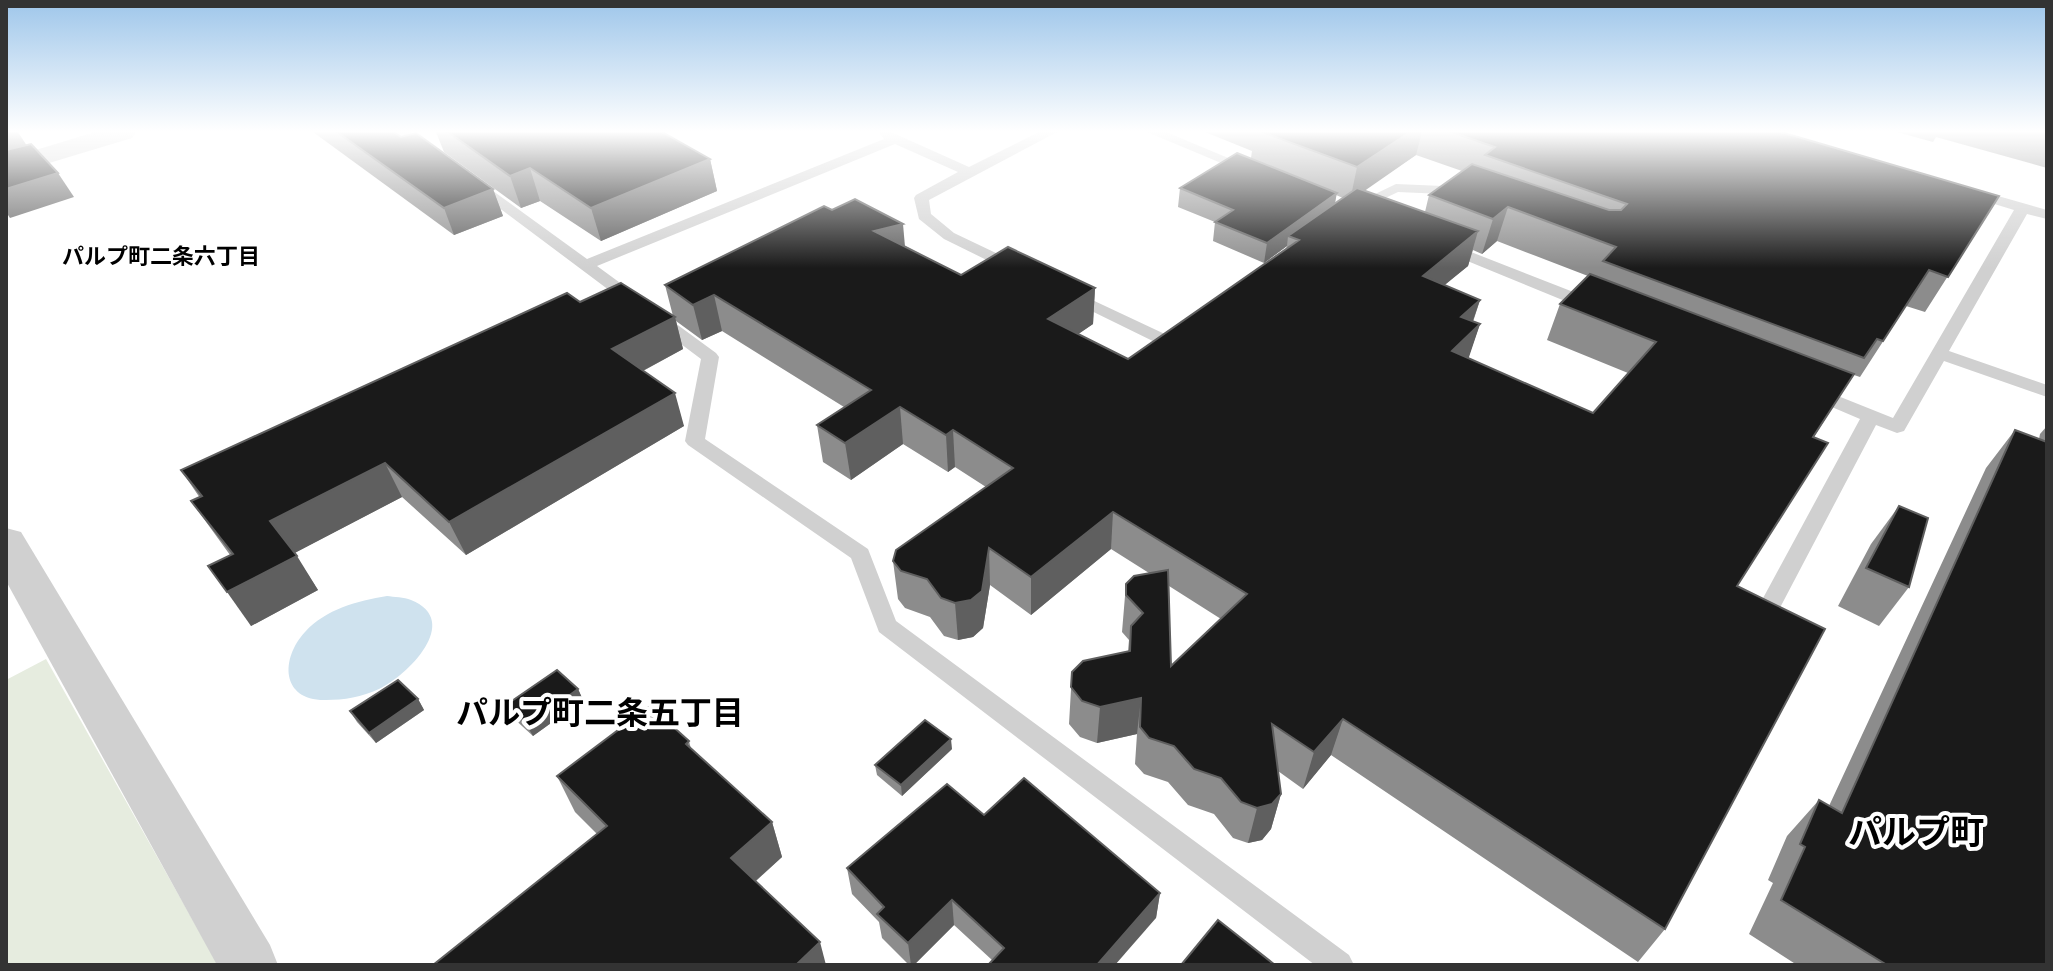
<svg xmlns="http://www.w3.org/2000/svg" width="2053" height="971" viewBox="0 0 2053 971" font-family="Montserrat,'Noto Sans JP',sans-serif">
  <style>
    .green { fill: #e6ecdf }
    .water { fill: #cfe2ee }
    .lines { fill: none; stroke-linecap: round; stroke-linejoin: round }
    .service { fill: #d0d0d0; fill-rule: evenodd }
    .minor { fill: #d0d0d0; fill-rule: evenodd }
    .wall { fill: #8c8c8c; fill-rule: evenodd }
    .shaded-wall { fill: #5f5f5f }
    .building { fill: #1a1a1a; stroke: #5f5f5f; stroke-width: 2 }
    .labels { text-anchor: middle; dominant-baseline: central; stroke-width: 8; stroke-linejoin: round; paint-order: stroke }
    .far-neighbourhood-label { font-size: 22px; font-weight: bold; fill: #000; stroke: #fff }
    .near-neighbourhood-label { font-size: 32px; font-weight: bold; fill: #000; stroke: #fff }
    .near-quarter-label { font-size: 34px; font-weight: bold; fill: #000; stroke: #fff }
  </style>
  <rect width="100%" height="100%" fill="#fff"/>
  <polygon class="green" points="46,659 218,965 6,965 6,680"/>
  <path class="water" d="M387,596C394,597 404,597 411,600C463,621 407,676 379,689C362,697 344,700 326,700C281,701 280,659 305,632C326,609 357,601 387,596Z"/>
  <g class="lines">
    <g class="service">
      <polygon points="395,132 411,132 435,151 423,154"/>
      <polygon points="879,132 891,132 969,167 1039,132 1057,132 929,200 931,214 954,233 1019,264 1019,270 1007,270 944,239 919,219 914,198 916,195 958,172 895,144 597,266 716,353 719,357 705,439 868,549 896,621 1349,955 1354,965 1315,965 879,632 851,558 688,445 685,441 701,359 470,186 477,182 482,183 587,259 884,139"/>
      <polygon points="1147,132 1166,132 1257,170 1245,173"/>
      <polygon points="1396,184 1466,187 1473,191 1466,195 1398,192 1360,210 1350,210 1348,207"/>
      <polygon points="1970,188 2047,210 2047,219 2027,214 1949,351 2047,385 2047,397 1944,361 1904,431 1897,433 1876,425 1774,619 1766,622 1758,619 1755,613 1860,419 1806,396 1803,392 1806,388 1818,388 1893,418 2014,210 1965,195 1963,192"/>
      <polygon points="1448,243 1599,302 1601,306 1599,310 1587,310 1443,251 1443,245"/>
      <polygon points="1071,290 1169,336 1181,330 1190,335 1177,347 1165,347 1065,298 1063,295"/>
    </g>
    <g class="minor">
      <polygon points="95,132 136,132 132,138 6,176 6,159"/>
      <polygon points="6,528 21,532 270,945 278,965 217,965 6,581"/>
    </g>
  </g>
  <g class="wall">
    <polygon points="313,132 394,132 493,189 503,216 454,235"/>
    <polygon points="436,132 662,132 710,159 717,191 601,241 540,201 521,208 444,152"/>
    <path d="M1205,132H1781L1999,196L1925,312L1906,306L1860,377L1854,375L1841,394L1814,437L1737,586L1665,929L1638,962L1331,755L1303,789L1278,771L1281,794L1271,829L1262,840L1248,843L1233,838L1214,814L1188,805L1168,782L1144,774L1135,764L1137,734L1097,743L1080,737L1069,724L1072,672L1128,651L1129,640L1122,632L1126,584L1149,573L1111,549L1031,615L990,585L983,628L973,637L958,640L944,636L930,617L905,608L898,599L893,561L986,487L955,467L948,472L903,444L851,480L823,462L817,425L844,407L722,331L702,340L676,321L683,349L643,371L684,426L466,555L402,497L294,553L318,590L251,626L230,555L191,501L200,498L181,470L580,302L673,316L665,285L905,246L961,275L1095,288L1093,324L1078,334L1128,359L1286,249L1287,246L1264,263L1213,241L1215,222L1178,207L1180,188L1251,158L1252,151ZM1416,155L1462,171L1429,195L1425,212L1364,190ZM1336,195L1343,198L1335,204ZM1497,241L1588,276L1560,304L1547,340L1628,373L1593,413L1468,358L1480,324L1473,322L1480,300L1444,285L1468,266L1473,250L1482,254ZM1169,586L1221,619L1171,666Z"/>
    <polygon points="1897,132 2047,132 2047,168 1936,137 1933,142"/>
    <polygon points="2047,426 2047,965 1797,965 1749,934 1773,883 1768,880 1787,836 1819,800 1829,806 1986,468 2015,430 2039,439 2040,434"/>
    <polygon points="1899,506 1909,587 1879,626 1838,606 1871,544"/>
    <polygon points="578,689 583,700 533,736 511,716 506,705"/>
    <polygon points="418,699 424,710 376,743 357,722 350,711"/>
    <polygon points="689,741 691,749 772,822 782,857 756,881 597,834 575,812 557,776"/>
    <polygon points="952,749 902,796 877,775 875,765"/>
    <polygon points="984,815 1160,893 1156,918 992,960 954,925 914,965 909,965 882,938 879,922 852,894 847,868"/>
  </g>
  <g class="shaded-wall">
    <polygon points="6,132 18,132 29,149 6,156"/>
    <polygon points="1410,132 1422,132 1416,155 1350,201 1357,167"/>
    <polygon points="710,159 717,191 601,241 591,208"/>
    <polygon points="530,168 540,201 521,208 510,176"/>
    <polygon points="58,173 74,197 10,218 6,212 6,189"/>
    <polygon points="493,189 503,216 454,235 444,208"/>
    <polygon points="1337,193 1333,212 1288,236 1287,246 1264,263 1267,243"/>
    <polygon points="1508,207 1497,241 1482,254 1493,219"/>
    <polygon points="903,224 906,258 874,231"/>
    <polygon points="1478,231 1468,266 1413,311 1423,276"/>
    <polygon points="1095,288 1093,324 1048,355 1048,319"/>
    <polygon points="714,295 722,331 702,340 693,305"/>
    <polygon points="1480,300 1468,335 1480,324 1468,360 1441,388 1461,317"/>
    <polygon points="675,317 683,349 622,382 612,349"/>
    <polygon points="675,393 684,426 466,555 449,522"/>
    <polygon points="900,407 903,444 851,480 845,443"/>
    <polygon points="953,430 955,467 948,472 946,435"/>
    <polygon points="385,463 402,497 291,555 270,521"/>
    <polygon points="1113,512 1111,549 1031,615 1031,577"/>
    <polygon points="989,548 990,585 983,628 973,637 958,640 955,603"/>
    <polygon points="297,556 318,590 251,626 227,592"/>
    <polygon points="578,689 583,700 533,736 527,726"/>
    <polygon points="1141,698 1137,734 1097,743 1100,707"/>
    <polygon points="418,699 424,710 376,743 369,733"/>
    <polygon points="1343,719 1331,755 1303,789 1314,752"/>
    <polygon points="951,739 952,749 902,796 901,785"/>
    <polygon points="1281,794 1271,829 1262,840 1248,843 1257,808"/>
    <polygon points="772,822 782,857 743,892 731,858"/>
    <polygon points="1160,893 1156,918 1115,965 1097,965"/>
    <polygon points="952,900 954,925 914,965 911,965 908,943"/>
    <polygon points="820,942 826,965 796,965"/>
  </g>
  <g class="building">
    <polygon points="337,132 394,132 401,137 416,133 493,189 444,208"/>
    <polygon points="448,132 662,132 710,159 591,208 530,168 510,176"/>
    <polygon points="1262,132 1410,132 1357,167"/>
    <polygon points="1451,132 1781,132 1999,196 1948,277 1929,270 1883,341 1877,339 1864,358 1603,261 1616,247 1508,207 1493,219 1429,195 1472,164 1609,210 1621,210 1627,204 1485,155 1495,147"/>
    <polygon points="31,144 58,173 6,189 6,150"/>
    <polygon points="1237,153 1337,193 1267,243 1215,222 1233,210 1180,188"/>
    <polygon points="1357,188 1478,231 1423,276 1480,300 1461,317 1480,324 1452,351 1593,413 1656,342 1560,304 1590,274 1854,374 1813,437 1828,443 1737,586 1825,629 1665,929 1343,719 1314,752 1272,724 1281,794 1272,804 1257,808 1241,802 1221,778 1194,769 1174,746 1149,738 1140,727 1141,698 1100,707 1082,701 1071,687 1072,672 1083,661 1130,651 1131,626 1143,613 1126,595 1126,584 1134,576 1168,570 1171,666 1247,594 1113,512 1031,577 989,548 982,591 971,600 955,603 941,598 927,579 901,571 893,561 896,550 1013,468 953,430 946,435 900,407 845,443 817,425 871,390 714,295 693,305 665,285 824,206 832,210 855,199 903,224 874,231 961,275 1008,247 1095,288 1048,319 1128,359 1299,240 1288,236"/>
    <polygon points="621,283 675,317 612,349 675,393 449,522 385,463 270,521 297,556 227,592 208,566 233,554 191,501 202,496 181,470 567,293 580,302"/>
    <polygon points="2015,430 2047,442 2047,965 1887,965 1781,900 1805,847 1800,844 1819,800 1842,813"/>
    <polygon points="1899,506 1928,518 1909,587 1866,568"/>
    <polygon points="557,670 578,689 527,726 506,705"/>
    <polygon points="398,680 418,699 369,733 350,711"/>
    <polygon points="650,706 689,741 686,744 772,822 731,858 820,942 796,965 433,965 607,826 557,776"/>
    <polygon points="925,720 951,739 901,785 875,765"/>
    <polygon points="1024,778 1160,893 1097,965 988,965 1004,948 952,900 908,943 877,914 884,907 847,868 947,784 984,815"/>
    <polygon points="1218,920 1275,965 1181,965"/>
  </g>
  <linearGradient id="sky" x2="0" y2="1"><stop stop-color="#9ec6ea"/><stop offset="0.49" stop-color="#fff"/><stop offset="1" stop-color="#fff" stop-opacity="0"/></linearGradient>
  <rect width="2053" height="268" fill="url(#sky)"/>
  <g class="labels">
    <g class="far-neighbourhood-label">
      <text x="161" y="256">パルプ町二条六丁目</text>
    </g>
    <g class="near-neighbourhood-label">
      <text x="600" y="712">パルプ町二条五丁目</text>
    </g>
    <g class="near-quarter-label">
      <text x="1916" y="832">パルプ町</text>
    </g>
  </g>
  <rect width="2053" height="971" fill="none" stroke="#333333" stroke-width="16"/>
</svg>
